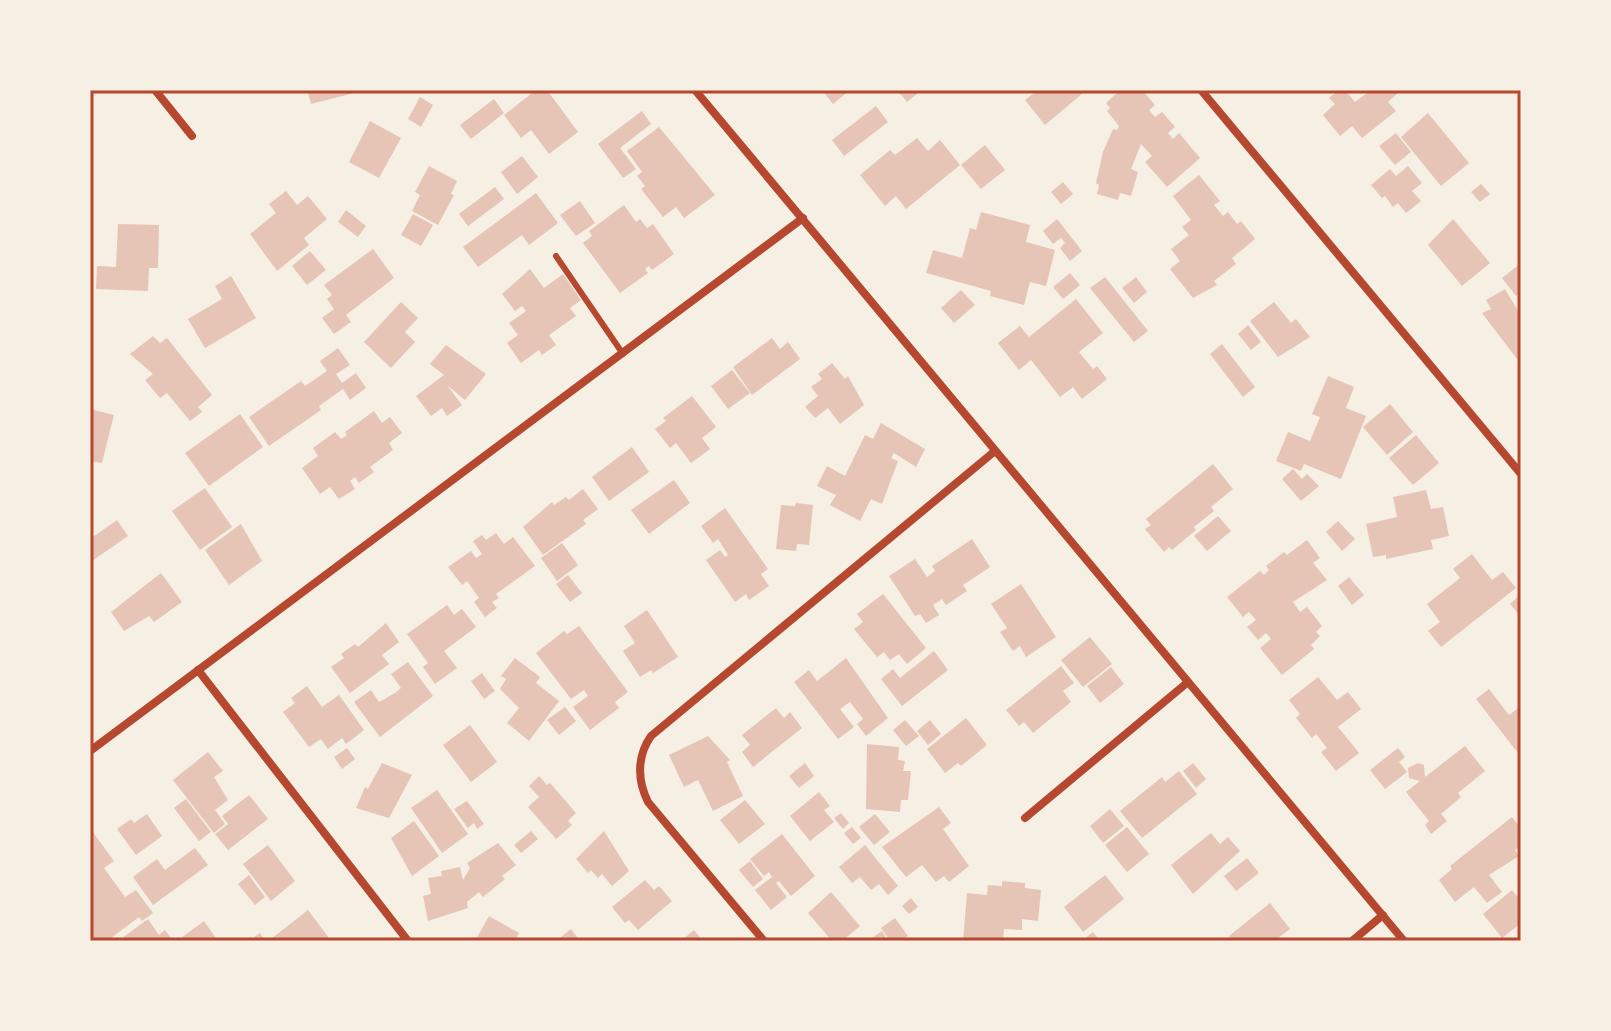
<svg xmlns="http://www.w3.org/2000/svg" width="1611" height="1031" viewBox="0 0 1611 1031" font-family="'Source Sans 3',sans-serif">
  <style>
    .building { fill: #e6c5b7 }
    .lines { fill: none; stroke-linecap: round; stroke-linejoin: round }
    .service { stroke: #b5482f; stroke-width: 6 }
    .minor { stroke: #b5482f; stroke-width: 8 }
    .neatline { fill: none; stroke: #b5482f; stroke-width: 3 }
  </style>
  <rect width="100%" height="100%" fill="#f6efe4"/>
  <g class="building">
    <polygon points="307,90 362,90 362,91 311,104"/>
    <polygon points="536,90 547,90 578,132 549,154 531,130 521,138 504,115"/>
    <polygon points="822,90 850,90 833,104"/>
    <polygon points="897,90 922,90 907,102"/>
    <polygon points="1038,90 1081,90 1083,93 1045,125 1025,100"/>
    <polygon points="1120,90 1142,90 1155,105 1149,110 1155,117 1162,112 1175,127 1168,133 1173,139 1179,133 1200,158 1167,187 1145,162 1152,156 1141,144 1131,169 1138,172 1131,196 1120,193 1118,200 1097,194 1099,185 1096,183 1103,152 1113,129 1117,130 1119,126 1107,111 1110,108 1106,103"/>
    <polygon points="1339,90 1345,90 1355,102 1371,90 1396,90 1398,93 1388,102 1396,111 1362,138 1352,126 1340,136 1323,115 1335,104 1329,98"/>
    <polygon points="420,97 433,105 421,127 408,119"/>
    <polygon points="494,99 504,113 471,139 460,125"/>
    <polygon points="876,106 888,122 844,156 832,140"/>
    <polygon points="642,111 651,124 620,148 636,169 623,178 598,144"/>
    <polygon points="1428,113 1469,163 1441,186 1401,137"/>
    <polygon points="370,121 401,138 379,178 349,162"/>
    <polygon points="659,127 715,195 684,218 676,207 663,217 641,189 645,186 637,176 642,172 627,151"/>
    <polygon points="1396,133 1411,152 1395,165 1379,146"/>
    <polygon points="917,138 928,151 940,140 960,165 906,209 896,196 885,206 860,175 890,150 895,155"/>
    <polygon points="985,145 1005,170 981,189 961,165"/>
    <polygon points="522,156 538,177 517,194 501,172"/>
    <polygon points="429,166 457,181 451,194 454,195 438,225 412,211 420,195 415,192"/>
    <polygon points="1408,166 1422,183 1412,191 1421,201 1406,213 1398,203 1393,207 1385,196 1382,198 1371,185 1390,169 1396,176"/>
    <polygon points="1199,175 1220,201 1214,205 1223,216 1228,212 1237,224 1241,221 1255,239 1232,258 1236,264 1214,281 1217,285 1193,298 1170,269 1180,261 1171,249 1189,235 1182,227 1191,220 1173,196"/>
    <polygon points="1063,182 1073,194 1061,204 1051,192"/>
    <polygon points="1481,184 1490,194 1480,202 1471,192"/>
    <polygon points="495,187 504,199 468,226 459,214"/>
    <polygon points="286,191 297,205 308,196 327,219 304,238 309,245 277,271 250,234 276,213 269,204"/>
    <polygon points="536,193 558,223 529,245 522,235 478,267 463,247"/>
    <polygon points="580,201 595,223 576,236 560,215"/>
    <polygon points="624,205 636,222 640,219 647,228 653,224 674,254 652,270 649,266 645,269 648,273 620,293 583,243 592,236 589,231"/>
    <polygon points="346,210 366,226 358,237 338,222"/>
    <polygon points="981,212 1030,225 1026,242 1055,250 1046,286 1030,282 1024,305 990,296 991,291 926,273 933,250 962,258 970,228 976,230"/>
    <polygon points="413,214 433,225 421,246 401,235"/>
    <polygon points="1057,219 1082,251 1070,261 1060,248 1065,243 1061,238 1053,244 1043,231"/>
    <polygon points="1453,219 1490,263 1462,286 1428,245"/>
    <polygon points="118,224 159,225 158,268 149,268 148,291 96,289 97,266 116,267"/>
    <polygon points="373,249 394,278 346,315 351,322 334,334 322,318 334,309 327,299 332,295 324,285"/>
    <polygon points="310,251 326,270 307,285 292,266"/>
    <polygon points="1521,263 1521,292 1516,296 1502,278"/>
    <polygon points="530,269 544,288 563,274 581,300 570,308 576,316 549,335 556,345 542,355 539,350 521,363 507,343 518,335 509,323 526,311 522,306 515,311 502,294"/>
    <polygon points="1070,273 1080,285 1063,299 1053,287"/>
    <polygon points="231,276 256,318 205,348 188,319 222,299 215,286"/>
    <polygon points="1105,277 1148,331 1134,342 1090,288"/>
    <polygon points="1136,277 1147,292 1134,303 1122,288"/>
    <polygon points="1505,289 1521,316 1521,356 1517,359 1482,313 1491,309 1486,300"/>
    <polygon points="961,290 975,305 954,323 941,308"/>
    <polygon points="1076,299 1103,333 1079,352 1093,369 1097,366 1107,379 1082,399 1073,387 1060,397 1031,360 1019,370 998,343 1020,326 1029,337"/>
    <polygon points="401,302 418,318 405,332 415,342 391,368 364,342"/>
    <polygon points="1274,302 1291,323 1296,319 1310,337 1278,357 1250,321"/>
    <polygon points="1248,325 1261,342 1251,350 1238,334"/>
    <polygon points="153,336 160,343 167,338 212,395 198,407 202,412 190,421 167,393 160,398 145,380 153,374 130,354"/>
    <polygon points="772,338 780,349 788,342 800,359 752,395 733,367"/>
    <polygon points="1222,344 1255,387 1243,397 1210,354"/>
    <polygon points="446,345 486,374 465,400 447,385 462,405 447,416 442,408 431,416 416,396 444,375 430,364"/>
    <polygon points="338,348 350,365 336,374 342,383 356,373 366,388 350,400 343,389 319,406 321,410 269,446 249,417 301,381 305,386 327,371 320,361"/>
    <polygon points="832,363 845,379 848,376 864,405 840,424 828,408 815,418 805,407 818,396 811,387 822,379 818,374"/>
    <polygon points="732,370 750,393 728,409 711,386"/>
    <polygon points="1328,376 1354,387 1346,408 1366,416 1341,479 1304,464 1301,471 1276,461 1288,432 1310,441 1320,417 1312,414"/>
    <polygon points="692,396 716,427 702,438 710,449 691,463 676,443 670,448 655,429 666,421 663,418"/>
    <polygon points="1390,404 1413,432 1387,455 1363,427"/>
    <polygon points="90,409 114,415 102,463 90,461"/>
    <polygon points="374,411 382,423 390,417 402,433 389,443 393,450 370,467 374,472 359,483 355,477 350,481 355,489 339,499 330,487 320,494 302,468 318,456 313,448 335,432 341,439 347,435 345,432"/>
    <polygon points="240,414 263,447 209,486 185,453"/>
    <polygon points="881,423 925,449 916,467 894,453 891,458 898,461 882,504 871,499 860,521 830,505 836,495 817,486 827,466 845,476 865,435 873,439"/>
    <polygon points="1416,435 1439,463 1413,485 1389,458"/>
    <polygon points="632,447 649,472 609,501 592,477"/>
    <polygon points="1213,464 1233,489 1211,507 1214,511 1194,527 1196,530 1172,550 1169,547 1164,552 1145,529 1151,525 1146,519"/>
    <polygon points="1293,469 1302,479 1307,474 1319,486 1301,501 1282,479"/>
    <polygon points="674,480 690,503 649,534 631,510"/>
    <polygon points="205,488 232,527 200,550 172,511"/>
    <polygon points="583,489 598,509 583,520 586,524 543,555 523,527 552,502 554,505 566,497 569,500"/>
    <polygon points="1426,490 1431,509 1443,507 1449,536 1431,540 1433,549 1386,559 1386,555 1373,557 1366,524 1397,517 1393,497"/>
    <polygon points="796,503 813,505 809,545 797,544 796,551 776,549 781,505 795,506"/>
    <polygon points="725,508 768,569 761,574 769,586 749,600 746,594 735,602 706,560 720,550 725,557 728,555 718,539 713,543 701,526"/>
    <polygon points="1218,516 1231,531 1207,551 1194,536"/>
    <polygon points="117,520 128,536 92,561 90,539"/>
    <polygon points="1338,521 1355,539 1342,551 1326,532"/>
    <polygon points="241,524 262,561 229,585 205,550"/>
    <polygon points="496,533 504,544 513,537 535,566 496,594 499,598 492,602 497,608 485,617 474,602 479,598 467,581 462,585 448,567 471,551 476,558 482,554 473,541 482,535 486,540"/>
    <polygon points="972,539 990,567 963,585 967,591 946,605 942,599 933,605 939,615 926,623 920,614 915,616 889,576 915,559 927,577 935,571 932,566"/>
    <polygon points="1307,540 1320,558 1313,563 1327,580 1293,602 1300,612 1307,607 1322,626 1316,632 1320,636 1311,645 1314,649 1282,675 1260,648 1271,639 1266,633 1258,640 1247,627 1256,620 1249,612 1243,617 1227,597 1260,571 1264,575 1269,570 1266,566 1284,552 1287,555"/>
    <polygon points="562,543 578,565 557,581 541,558"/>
    <polygon points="1472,554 1492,580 1503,572 1516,588 1441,647 1428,631 1440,622 1427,604 1460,578 1453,569"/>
    <polygon points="161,573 182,602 154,622 149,616 124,631 111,612"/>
    <polygon points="568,575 582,593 570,602 556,584"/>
    <polygon points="1349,577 1364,595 1352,605 1338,586"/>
    <polygon points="1021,584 1056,637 1026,657 1020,646 1013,651 1000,632 1007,628 991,604"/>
    <polygon points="883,594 926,648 907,664 899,654 890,660 884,652 877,657 854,629 863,622 857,614"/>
    <polygon points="1521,594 1521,617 1510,604"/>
    <polygon points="447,605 454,615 462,609 476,627 444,651 457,668 435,684 423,667 428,663 407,634"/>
    <polygon points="647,610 678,657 653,673 651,670 640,677 623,651 635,643 624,626"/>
    <polygon points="386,623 399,642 382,655 389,664 350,693 331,667 344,658 341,654 355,644 358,647"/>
    <polygon points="579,626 628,692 615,702 619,708 590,730 573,707 588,696 584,690 571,699 536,653 564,631 567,634"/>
    <polygon points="1090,637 1112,664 1083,687 1061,660"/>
    <polygon points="934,651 948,670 902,706 881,679 893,669 900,678"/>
    <polygon points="515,658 540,677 536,683 559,701 529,741 507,723 519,708 500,689 506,679 501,676"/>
    <polygon points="846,658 888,718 866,736 857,724 863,719 850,702 840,709 854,727 838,739 794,682 809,670 817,681"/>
    <polygon points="408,662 433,696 380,737 354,702 371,690 379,702 395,693 401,688 391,674"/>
    <polygon points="1061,666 1074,683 1063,691 1071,702 1033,733 1024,722 1019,726 1006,710"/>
    <polygon points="1111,667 1124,684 1100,703 1087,686"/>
    <polygon points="482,673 495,691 484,699 471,681"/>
    <polygon points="1318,677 1337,700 1348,692 1361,709 1338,727 1359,753 1336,771 1321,752 1327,748 1316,734 1312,738 1296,718 1300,714 1289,700"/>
    <polygon points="307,686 322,707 339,695 364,730 346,744 342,738 328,749 321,739 309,747 283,712 295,703 291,698"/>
    <polygon points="1489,689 1509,715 1521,706 1521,757 1476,699"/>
    <polygon points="565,707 576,721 559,735 547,720"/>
    <polygon points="776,708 784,718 790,712 802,728 753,767 742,752 750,745 742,735"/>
    <polygon points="966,718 987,745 961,766 958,763 945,773 927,749"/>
    <polygon points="905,720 919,736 906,746 893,730"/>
    <polygon points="930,720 941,734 928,745 917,731"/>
    <polygon points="470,725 497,762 471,782 443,745"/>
    <polygon points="708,736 730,760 727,762 743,796 713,811 698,780 684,787 669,755"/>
    <polygon points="867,744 899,747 898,760 905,761 903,771 911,771 908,800 901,800 900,812 866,809"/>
    <polygon points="1465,746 1485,771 1458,793 1461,797 1441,814 1447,821 1431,834 1425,825 1429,821 1406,792 1420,781 1409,778 1408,768 1418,763 1424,765 1425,777"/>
    <polygon points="347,748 355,759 342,769 334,757"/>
    <polygon points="1398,748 1405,757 1399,762 1407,772 1385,789 1370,770"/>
    <polygon points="208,752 223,771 214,777 228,800 215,810 225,824 214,833 173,780"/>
    <polygon points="382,763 412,775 389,818 356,808 365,787 368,789"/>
    <polygon points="805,763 814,776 799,788 789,776"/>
    <polygon points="1193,763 1206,779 1196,788 1183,771"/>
    <polygon points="1179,771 1197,794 1142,838 1120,811 1162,777 1165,782"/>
    <polygon points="539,776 547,785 550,783 576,813 568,821 572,825 556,839 528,807 539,797 529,786"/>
    <polygon points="437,790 468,834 442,853 411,808"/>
    <polygon points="819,792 830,806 824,810 834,822 810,841 790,816"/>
    <polygon points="249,795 268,819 228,850 215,834 228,824 222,816"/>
    <polygon points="186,799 211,832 199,841 174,808"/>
    <polygon points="745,800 765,824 739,844 720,820"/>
    <polygon points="467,801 484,824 477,829 474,823 468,828 454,809"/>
    <polygon points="939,807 951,823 943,829 969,866 949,882 944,876 936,882 922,865 906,877 882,847"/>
    <polygon points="1110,809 1124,826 1103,843 1090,826"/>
    <polygon points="841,813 849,823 843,829 834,818"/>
    <polygon points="147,814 162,836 136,855 117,829 131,819 134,823"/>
    <polygon points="875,814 890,832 874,845 859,827"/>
    <polygon points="1512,817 1521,829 1521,845 1515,850 1519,856 1489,875 1502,892 1487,903 1474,887 1455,902 1439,880 1452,869 1450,866"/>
    <polygon points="414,821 439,856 412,876 391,838"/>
    <polygon points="852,827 861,838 853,844 844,833"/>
    <polygon points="1127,827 1149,854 1127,872 1105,845"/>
    <polygon points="92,831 114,861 104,868 125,897 136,890 153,913 142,921 139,917 107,941 94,941 90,935"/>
    <polygon points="531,831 538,839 521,853 514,845"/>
    <polygon points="604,831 629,871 612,886 602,874 598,878 591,870 588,873 576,859"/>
    <polygon points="1211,833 1220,844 1228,837 1240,851 1193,894 1171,865"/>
    <polygon points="782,834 815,876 791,896 779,881 776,883 787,897 771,910 755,890 772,877 769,872 764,876 750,859"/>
    <polygon points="498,843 516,865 502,876 505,879 483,897 479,892 467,902 468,908 428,921 423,896 431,894 428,878 442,876 441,871 460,867 463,880 470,868 467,863"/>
    <polygon points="268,845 295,881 271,901 243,864"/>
    <polygon points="865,845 898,886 888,895 879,884 871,890 860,877 852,883 839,867"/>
    <polygon points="195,848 208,865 153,905 133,877 157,859 165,870"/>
    <polygon points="1247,858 1259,873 1236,891 1224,876"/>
    <polygon points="750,861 763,879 753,887 739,870"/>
    <polygon points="249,875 265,897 255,905 238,884"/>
    <polygon points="1105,875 1124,899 1083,932 1064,907"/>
    <polygon points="645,880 654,890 659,886 672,901 638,930 629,920 625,923 612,907"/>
    <polygon points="1002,881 1025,883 1025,888 1041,890 1038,921 1022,919 1022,930 1004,929 1003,941 963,941 967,893 987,895 988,885 1002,886"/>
    <polygon points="1512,890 1521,901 1521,923 1502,938 1483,914"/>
    <polygon points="831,892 860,926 842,941 832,941 808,913"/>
    <polygon points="911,898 918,907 909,914 902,906"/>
    <polygon points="1270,903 1290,929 1278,938 1280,941 1232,941 1229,936"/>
    <polygon points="308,910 329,938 324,941 273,941 271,939"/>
    <polygon points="489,916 519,933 515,941 475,941"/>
    <polygon points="895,918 908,936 902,941 890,941 881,928"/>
    <polygon points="148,919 159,935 165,930 173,941 118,941"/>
    <polygon points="204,921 218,941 177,941"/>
    <polygon points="571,929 580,941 556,941"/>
    <polygon points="694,930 703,941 681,941"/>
    <polygon points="882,931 888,941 868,941"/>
    <polygon points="1093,932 1100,941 1082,941"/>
    <polygon points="260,933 265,941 249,941"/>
  </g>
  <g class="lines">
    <polyline class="service" points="556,256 623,354"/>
    <g class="minor">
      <polyline points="155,90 192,136"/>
      <polyline points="695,90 1404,941"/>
      <polyline points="1201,90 1521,474"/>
      <polyline points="198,670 408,941"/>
      <polyline points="90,751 803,218"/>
      <polyline points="1025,818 1188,682"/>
      <path d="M764,941L648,802C637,780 637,756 651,736L995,451"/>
      <polyline points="1352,941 1383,915"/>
    </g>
  </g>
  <rect width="1611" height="1031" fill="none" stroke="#f6efe4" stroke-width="184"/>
  <rect x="92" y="92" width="1427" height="847" class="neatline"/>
</svg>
